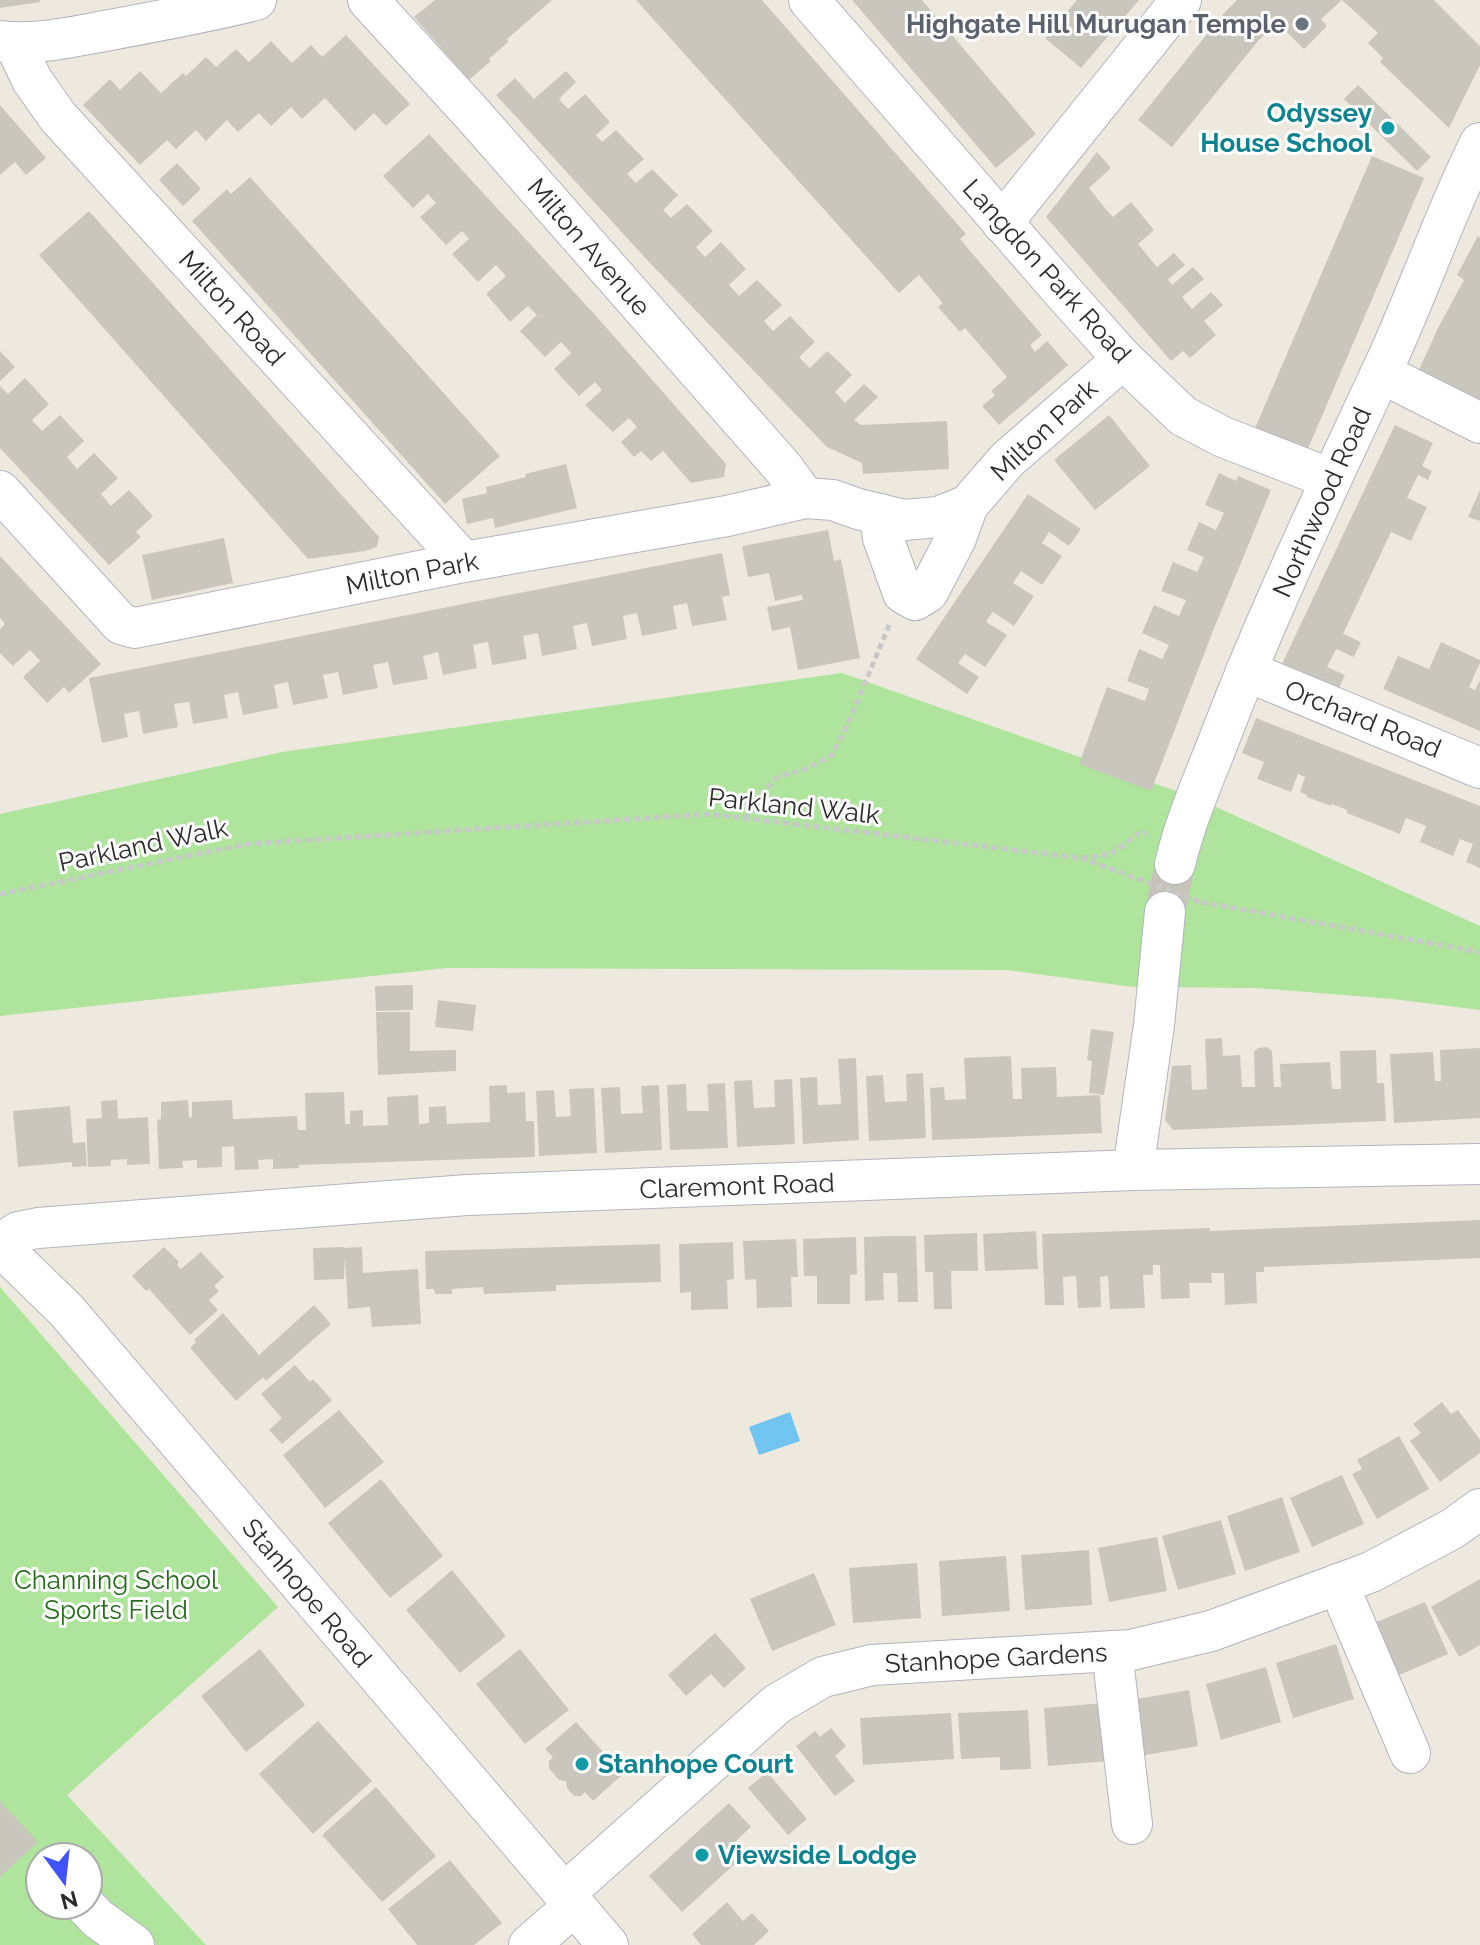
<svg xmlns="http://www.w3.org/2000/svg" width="1480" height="1945" viewBox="0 0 1480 1945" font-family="Raleway,sans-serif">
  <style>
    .green { fill: #aee49c; fill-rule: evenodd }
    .water { fill: #72c4f0 }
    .building { fill: #c9c7bd }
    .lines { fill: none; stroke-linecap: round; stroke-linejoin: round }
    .minor-tunnel { stroke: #c7c3bb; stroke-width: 40; stroke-dasharray: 40 20; stroke-linecap: butt }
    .minor-casing { stroke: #b2b4c0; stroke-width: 42 }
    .path { stroke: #c8c8c8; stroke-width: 5; stroke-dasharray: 6 4; stroke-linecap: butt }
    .minor { stroke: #fff; stroke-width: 40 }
    .path-bridge { stroke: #c8c8c8; stroke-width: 5; stroke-dasharray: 6 4; stroke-linecap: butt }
    .worship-dot { fill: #6b7280; stroke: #fff; stroke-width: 3 }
    .culture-dot { fill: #0f9aa8; stroke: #fff; stroke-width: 3 }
    .labels { text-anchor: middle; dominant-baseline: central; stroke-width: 6; stroke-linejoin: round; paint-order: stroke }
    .worship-label { font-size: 26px; font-weight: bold; fill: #5b616d; stroke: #fff; text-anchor: end }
    .culture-label { font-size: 26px; font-weight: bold; fill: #0d838f; stroke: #fff; text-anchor: start }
    .street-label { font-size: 26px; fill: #2c2c2c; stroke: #fff }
    .park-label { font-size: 26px; fill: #246b1a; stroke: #fff }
  </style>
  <rect width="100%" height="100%" fill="#eee9df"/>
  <g class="green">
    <polygon points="842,673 1196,798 1480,926 1480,1010 1393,999 1256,988 1133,987 1007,970 447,968 0,1016 0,814 282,752"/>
    <path d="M0,1287L278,1607L67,1795L206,1945H0ZM40,1857H88V1905H40Z"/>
  </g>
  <polygon class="water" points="790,1412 800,1441 759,1455 749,1427"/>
  <g class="building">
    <polygon points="0,0 40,0 40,2 0,8"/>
    <polygon points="435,0 552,0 507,39 508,42 489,59 491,61 469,80 414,17"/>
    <polygon points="636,0 762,0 966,234 960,239 1042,335 1030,345 1035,352 1047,341 1068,365 999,425 982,406 995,395 991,391 1007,377 965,328 960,332 938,307 943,303 919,275 899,293"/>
    <polygon points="852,0 922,0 1036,134 996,168"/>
    <polygon points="1077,0 1139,0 1081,68 1045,38"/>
    <polygon points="1237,0 1342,0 1321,19 1327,26 1304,49 1277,22 1258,41 1172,147 1138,120 1224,13"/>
    <polygon points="1342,0 1434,0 1480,46 1480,65 1449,128 1380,62 1383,58 1368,43 1378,33"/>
    <polygon points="346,35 410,104 386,126 374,113 355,131 325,98 302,119 291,107 271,126 259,113 238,132 227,120 206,141 196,130 176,149 167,140 140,165 83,105 110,79 120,90 140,71 161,93 183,73 186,76 206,57 216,67 236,49 249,62 271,41 292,63 311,45 322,57"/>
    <polygon points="566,71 576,82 559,99 568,109 585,94 610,122 596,135 602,142 616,130 644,159 627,174 636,183 652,169 678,195 663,210 671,218 687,204 713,231 696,247 705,257 721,242 746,269 729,285 739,296 757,280 782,305 764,321 773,331 790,316 815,342 799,357 810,368 827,351 839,362 852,375 835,392 845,403 864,384 878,397 854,420 861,425 947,421 949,469 863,474 862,463 827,447 650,263 496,95 515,78 534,99"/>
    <polygon points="1358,85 1431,157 1417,171 1344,99"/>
    <polygon points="0,105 46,158 26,175 15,162 0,175"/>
    <polygon points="429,134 597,317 726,464 724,477 691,483 663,451 651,461 641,451 634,457 621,442 637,427 629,418 613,432 585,405 602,390 595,382 579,396 554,369 571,353 561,342 545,357 520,331 537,315 528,306 510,322 486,294 506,276 496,265 478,282 452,254 469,239 462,231 446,245 420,217 436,203 432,199 428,194 413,208 383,176"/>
    <polygon points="1097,152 1111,168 1089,188 1104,207 1113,217 1131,202 1154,230 1138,244 1157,267 1174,253 1185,265 1168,279 1172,285 1193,267 1204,279 1182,297 1192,309 1211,292 1223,305 1204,321 1216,335 1190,358 1183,351 1171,361 1046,217"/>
    <polygon points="1372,156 1424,178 1307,451 1255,428"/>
    <polygon points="177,163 201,189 183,206 159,180"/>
    <polygon points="250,177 500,456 445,504 192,221 227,189 231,194"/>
    <polygon points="89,211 379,537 377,547 365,551 308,559 39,255"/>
    <polygon points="1478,236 1480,237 1480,406 1416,376 1439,326 1464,280 1457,275"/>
    <polygon points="0,351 15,367 0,381"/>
    <polygon points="25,378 49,404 32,420 42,431 60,415 84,441 67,457 77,469 94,453 118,478 101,494 111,506 129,490 153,516 136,532 141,537 109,565 0,448 0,386 8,394"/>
    <polygon points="1109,415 1150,466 1095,510 1054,460"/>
    <polygon points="1395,425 1433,443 1422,466 1432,471 1428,480 1418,475 1407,498 1427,507 1411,541 1391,532 1343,634 1361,642 1354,657 1336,649 1327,667 1345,675 1338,690 1282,664"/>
    <polygon points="566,464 577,508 495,528 493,518 467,524 462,499 487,493 486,487 526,477 525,474"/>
    <polygon points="1219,473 1236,481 1238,476 1271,490 1215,626 1151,791 1079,764 1107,687 1145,701 1149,689 1127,681 1139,649 1162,659 1169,645 1142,633 1154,605 1179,616 1186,600 1161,591 1173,562 1197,572 1204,557 1187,550 1199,522 1216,530 1224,513 1205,505"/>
    <polygon points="1480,490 1480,521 1468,517"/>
    <polygon points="1028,494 1081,529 1069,546 1049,532 1042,543 1062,556 1042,585 1021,571 1013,583 1034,596 1014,626 993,612 989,617 986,622 1007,635 985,667 965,654 958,663 979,677 967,694 916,659"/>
    <polygon points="828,530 834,561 841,559 860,658 798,670 790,627 772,631 767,607 803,600 802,595 775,601 769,573 748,577 742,546"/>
    <polygon points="224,538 233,583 152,600 142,555"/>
    <polygon points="722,553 730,595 722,597 727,620 692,626 687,603 673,606 677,629 642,636 637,613 623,616 627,639 592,646 587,623 573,626 577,649 542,656 538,633 523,636 527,659 492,665 488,642 473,645 477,668 443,675 438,652 423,656 428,679 393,685 388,662 373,665 378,688 343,695 338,672 323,675 328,698 293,705 288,682 274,685 278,708 243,715 238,692 224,695 228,718 193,724 189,702 174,704 178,727 143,734 139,711 124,714 128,737 102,743 89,678"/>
    <polygon points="0,556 101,664 69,693 64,687 47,703 23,677 40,661 30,650 13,666 0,653 0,629 5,624 0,618"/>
    <polygon points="1441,642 1480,660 1480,663 1469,687 1475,690 1480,680 1480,731 1383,689 1398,656 1429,669"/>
    <polygon points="1256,718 1480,806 1480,868 1466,862 1473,844 1460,839 1453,856 1420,842 1426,826 1406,818 1400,834 1347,813 1347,810 1332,804 1331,806 1307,797 1307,795 1300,792 1305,777 1298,774 1291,792 1257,779 1264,762 1242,753"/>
    <polygon points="413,985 413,1010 376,1011 375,986"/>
    <polygon points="438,1000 476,1005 473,1031 435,1027"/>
    <polygon points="376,1012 410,1012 410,1051 456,1050 456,1071 378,1075"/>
    <polygon points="1091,1029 1114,1032 1104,1095 1089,1093 1092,1061 1087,1060"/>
    <polygon points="1222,1038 1223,1056 1240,1055 1242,1087 1255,1087 1254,1052 1258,1048 1267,1047 1272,1051 1274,1087 1281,1087 1280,1064 1330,1062 1332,1089 1341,1089 1340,1051 1376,1050 1377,1083 1384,1083 1386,1121 1173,1130 1165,1120 1172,1066 1191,1065 1192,1090 1207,1089 1205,1039"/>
    <polygon points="1480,1048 1480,1118 1394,1123 1390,1054 1433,1052 1435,1081 1441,1081 1440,1050"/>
    <polygon points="1011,1056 1013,1099 1022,1099 1021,1068 1056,1067 1057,1097 1100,1095 1102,1133 932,1140 930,1088 944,1087 945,1100 966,1099 964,1058"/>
    <polygon points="856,1058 859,1140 803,1144 800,1078 817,1077 818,1105 841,1104 838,1059"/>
    <polygon points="923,1073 926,1138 869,1141 866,1076 883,1075 885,1102 907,1101 906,1074"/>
    <polygon points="792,1079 795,1144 737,1147 734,1081 752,1080 754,1108 775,1107 774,1080"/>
    <polygon points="725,1083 728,1148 670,1150 667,1085 686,1084 687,1111 709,1111 707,1084"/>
    <polygon points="507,1085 507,1093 525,1092 526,1121 534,1121 535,1157 299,1165 299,1168 273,1169 273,1159 258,1160 259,1169 235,1170 234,1146 222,1147 222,1167 197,1168 197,1160 182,1161 183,1168 159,1169 157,1120 161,1119 161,1102 188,1100 189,1118 192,1117 192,1102 232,1100 233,1119 297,1116 298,1130 306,1130 305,1093 344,1092 345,1124 350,1124 350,1111 363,1110 363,1126 388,1125 387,1097 418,1095 419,1124 429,1123 429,1107 446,1106 447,1124 490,1122 489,1086"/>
    <polygon points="659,1085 662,1150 605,1153 601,1088 620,1087 621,1114 643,1113 641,1086"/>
    <polygon points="594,1088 597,1153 539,1156 536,1091 554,1090 556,1117 571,1116 569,1089"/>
    <polygon points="117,1100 118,1119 148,1117 150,1164 127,1165 127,1159 111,1160 111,1166 88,1167 86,1119 102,1118 101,1101"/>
    <polygon points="70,1106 73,1143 85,1142 87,1166 72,1167 72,1162 18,1167 13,1111"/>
    <polygon points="1480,1220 1480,1258 1264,1267 1264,1272 1256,1272 1257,1303 1225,1305 1224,1273 1211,1273 1212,1283 1189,1283 1190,1298 1161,1299 1160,1265 1153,1265 1153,1275 1143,1275 1145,1308 1110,1309 1108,1276 1100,1277 1101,1307 1078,1308 1076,1276 1063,1277 1064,1305 1045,1305 1042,1234 1210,1228 1210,1231"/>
    <polygon points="1036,1231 1038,1269 985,1271 983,1234"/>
    <polygon points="977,1233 978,1271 951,1271 952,1309 934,1309 933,1272 925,1272 924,1235"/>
    <polygon points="890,1236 916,1236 918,1302 898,1302 897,1273 883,1273 884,1300 865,1301 864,1237"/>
    <polygon points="856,1237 857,1274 850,1275 850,1304 817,1304 817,1276 804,1276 803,1239"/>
    <polygon points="796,1239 798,1277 791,1277 792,1307 757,1308 756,1279 745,1280 743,1241"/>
    <polygon points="733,1242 734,1279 727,1280 728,1309 691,1310 691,1292 680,1293 679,1244"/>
    <polygon points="660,1244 661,1282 556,1285 556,1291 484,1294 483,1287 452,1289 452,1294 435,1294 434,1289 426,1289 425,1251"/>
    <polygon points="164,1247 179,1262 177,1265 181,1269 201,1252 224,1277 214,1286 219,1291 209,1300 218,1310 190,1335 149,1289 146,1291 132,1276"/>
    <polygon points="344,1247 344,1248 362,1247 363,1273 418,1269 421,1324 372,1327 370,1307 348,1309 345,1257 344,1279 314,1280 313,1248"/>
    <polygon points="314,1305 331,1324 266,1381 263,1377 236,1401 190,1348 196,1342 194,1340 223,1313 259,1355"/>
    <polygon points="295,1365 310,1382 313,1379 332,1400 282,1444 269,1430 282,1418 261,1394"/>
    <polygon points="1442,1402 1451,1414 1458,1410 1480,1440 1480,1453 1440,1482 1410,1441 1421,1433 1413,1424"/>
    <polygon points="339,1410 384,1462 325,1508 283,1455"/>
    <polygon points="1399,1436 1429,1489 1377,1519 1352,1474 1362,1469 1357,1460"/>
    <polygon points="1342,1475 1364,1524 1312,1547 1290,1498"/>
    <polygon points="381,1479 443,1556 390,1598 328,1523"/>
    <polygon points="1282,1497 1300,1552 1245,1571 1227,1516"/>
    <polygon points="1221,1520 1236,1574 1178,1590 1162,1536"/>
    <polygon points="1157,1537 1167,1591 1109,1602 1098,1548"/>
    <polygon points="1089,1550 1092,1605 1025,1610 1021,1555"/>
    <polygon points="1006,1556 1010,1611 942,1616 939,1561"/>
    <polygon points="917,1563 921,1618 853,1623 849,1568"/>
    <polygon points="452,1570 506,1636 460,1673 406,1610"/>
    <polygon points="814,1573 836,1625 772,1651 750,1599"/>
    <polygon points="1480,1579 1480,1645 1459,1657 1431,1607"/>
    <polygon points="1425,1602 1448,1654 1390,1679 1367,1626"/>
    <polygon points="715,1633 746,1668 724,1688 711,1674 686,1696 668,1675"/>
    <polygon points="1336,1644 1354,1699 1293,1718 1276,1663"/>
    <polygon points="260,1649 305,1705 246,1752 201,1696"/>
    <polygon points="520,1649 569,1710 525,1744 476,1684"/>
    <polygon points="1266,1667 1281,1722 1221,1740 1206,1684"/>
    <polygon points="1189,1690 1198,1746 1140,1756 1131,1700"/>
    <polygon points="1104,1703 1109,1761 1048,1766 1044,1708"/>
    <polygon points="1028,1710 1031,1769 1000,1770 1000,1757 961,1759 958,1713"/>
    <polygon points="951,1713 954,1759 863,1765 860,1718"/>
    <polygon points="318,1721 372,1781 313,1834 259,1774"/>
    <polygon points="576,1722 623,1774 593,1801 585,1792 581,1796 574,1796 567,1788 566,1781 559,1780 549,1768 549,1761 553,1757 545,1749"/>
    <polygon points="831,1728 846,1746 835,1756 855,1781 835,1796 796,1746 815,1731 820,1737"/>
    <polygon points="767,1772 807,1819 788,1835 748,1788"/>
    <polygon points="376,1787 436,1856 382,1902 322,1835"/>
    <polygon points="0,1801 38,1842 0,1877"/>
    <polygon points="729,1803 751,1827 727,1849 738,1861 682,1912 649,1876"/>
    <polygon points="450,1860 502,1923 474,1945 417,1945 388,1909"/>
    <polygon points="727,1902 743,1921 752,1913 769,1931 754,1945 701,1945 692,1934"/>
  </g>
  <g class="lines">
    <polyline class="minor-tunnel" points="1165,912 1175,864"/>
    <g class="minor-casing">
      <g id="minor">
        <polyline points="368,0 476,118 784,469 805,498"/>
        <polyline points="809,0 1064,293 1123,359 1183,416 1223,437 1331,479"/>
        <path d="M0,41C34,46 77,36 110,30C159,21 208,12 256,0"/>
        <polyline points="15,44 32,80 58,117 464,562"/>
        <polyline points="1002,223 1181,0"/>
        <polyline points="1381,373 1480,423"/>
        <polyline points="0,491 121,624 135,628 464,562 727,516 805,498 833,500 858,509 904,520 938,517 968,505 1007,460 1123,359"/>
        <polyline points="880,514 883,538 903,593 915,600 928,592 956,538 968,505"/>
        <polyline points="1246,671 1480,768"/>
        <path d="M1175,864C1186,817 1207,772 1224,727C1270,608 1325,493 1379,377C1416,300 1442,219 1480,143"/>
        <polyline points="1133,1170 1154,1025 1165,912"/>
        <polyline points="0,1245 18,1232 38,1228 467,1195 1133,1170 1480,1164"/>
        <polyline points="0,1246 66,1310 608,1945"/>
        <polyline points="1338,1584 1410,1753"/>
        <polyline points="1112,1651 1132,1824"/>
        <polyline points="564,1894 777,1704 823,1677 872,1665 1131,1650 1211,1631 1371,1572 1452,1529 1480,1509"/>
        <polyline points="85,1905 97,1918 134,1945"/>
        <polyline points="529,1945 574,1906"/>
      </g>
    </g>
    <g class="path">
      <polyline points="743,816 749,816 762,793 779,776 803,770 831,756 847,726 890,623"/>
      <polyline points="0,894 248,844 710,814 1081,858 1111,854 1139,833 1147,833"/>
      <polyline points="1201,902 1480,952"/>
    </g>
    <use href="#minor" class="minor"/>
    <polyline class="path-bridge" points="1081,858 1201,902"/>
  </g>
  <circle class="worship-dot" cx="1302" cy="24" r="8"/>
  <g class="culture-dot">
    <circle cx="1388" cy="128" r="8"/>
    <circle cx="582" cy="1764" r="8"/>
    <circle cx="702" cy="1855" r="8"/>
  </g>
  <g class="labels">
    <g class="worship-label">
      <text x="1286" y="24">Highgate Hill Murugan Temple</text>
    </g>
    <g class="culture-label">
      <text x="1372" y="113" text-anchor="end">Odyssey<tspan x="1372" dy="30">House School</tspan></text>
      <text x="598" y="1764">Stanhope Court</text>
      <text x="718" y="1855">Viewside Lodge</text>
    </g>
    <g class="street-label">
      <text transform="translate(589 247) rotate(49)">Milton Avenue</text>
      <text transform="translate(1047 271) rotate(48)">Langdon Park Road</text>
      <text transform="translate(232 308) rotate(48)">Milton Road</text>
      <text transform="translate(1044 430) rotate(-43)">Milton Park</text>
      <text transform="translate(1322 502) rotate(-66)">Northwood Road</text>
      <text transform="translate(412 573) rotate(-11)">Milton Park</text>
      <text transform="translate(1363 719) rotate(22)">Orchard Road</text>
      <text transform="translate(794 806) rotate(6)">Parkland Walk</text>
      <text transform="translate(143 845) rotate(-12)">Parkland Walk</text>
      <text transform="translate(737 1186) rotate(-2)">Claremont Road</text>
      <text transform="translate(307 1593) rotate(50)">Stanhope Road</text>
      <text transform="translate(996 1658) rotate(-3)">Stanhope Gardens</text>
    </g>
    <g class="park-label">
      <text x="116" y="1580">Channing School<tspan x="116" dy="30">Sports Field</tspan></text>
    </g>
  </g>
  <g transform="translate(64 1881) rotate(165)"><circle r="38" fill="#ffffff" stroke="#ababab" stroke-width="2"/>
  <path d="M0-6L14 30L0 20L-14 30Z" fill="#3f52fb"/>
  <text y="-12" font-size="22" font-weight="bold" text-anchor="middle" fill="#2c2c2c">N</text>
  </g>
</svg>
